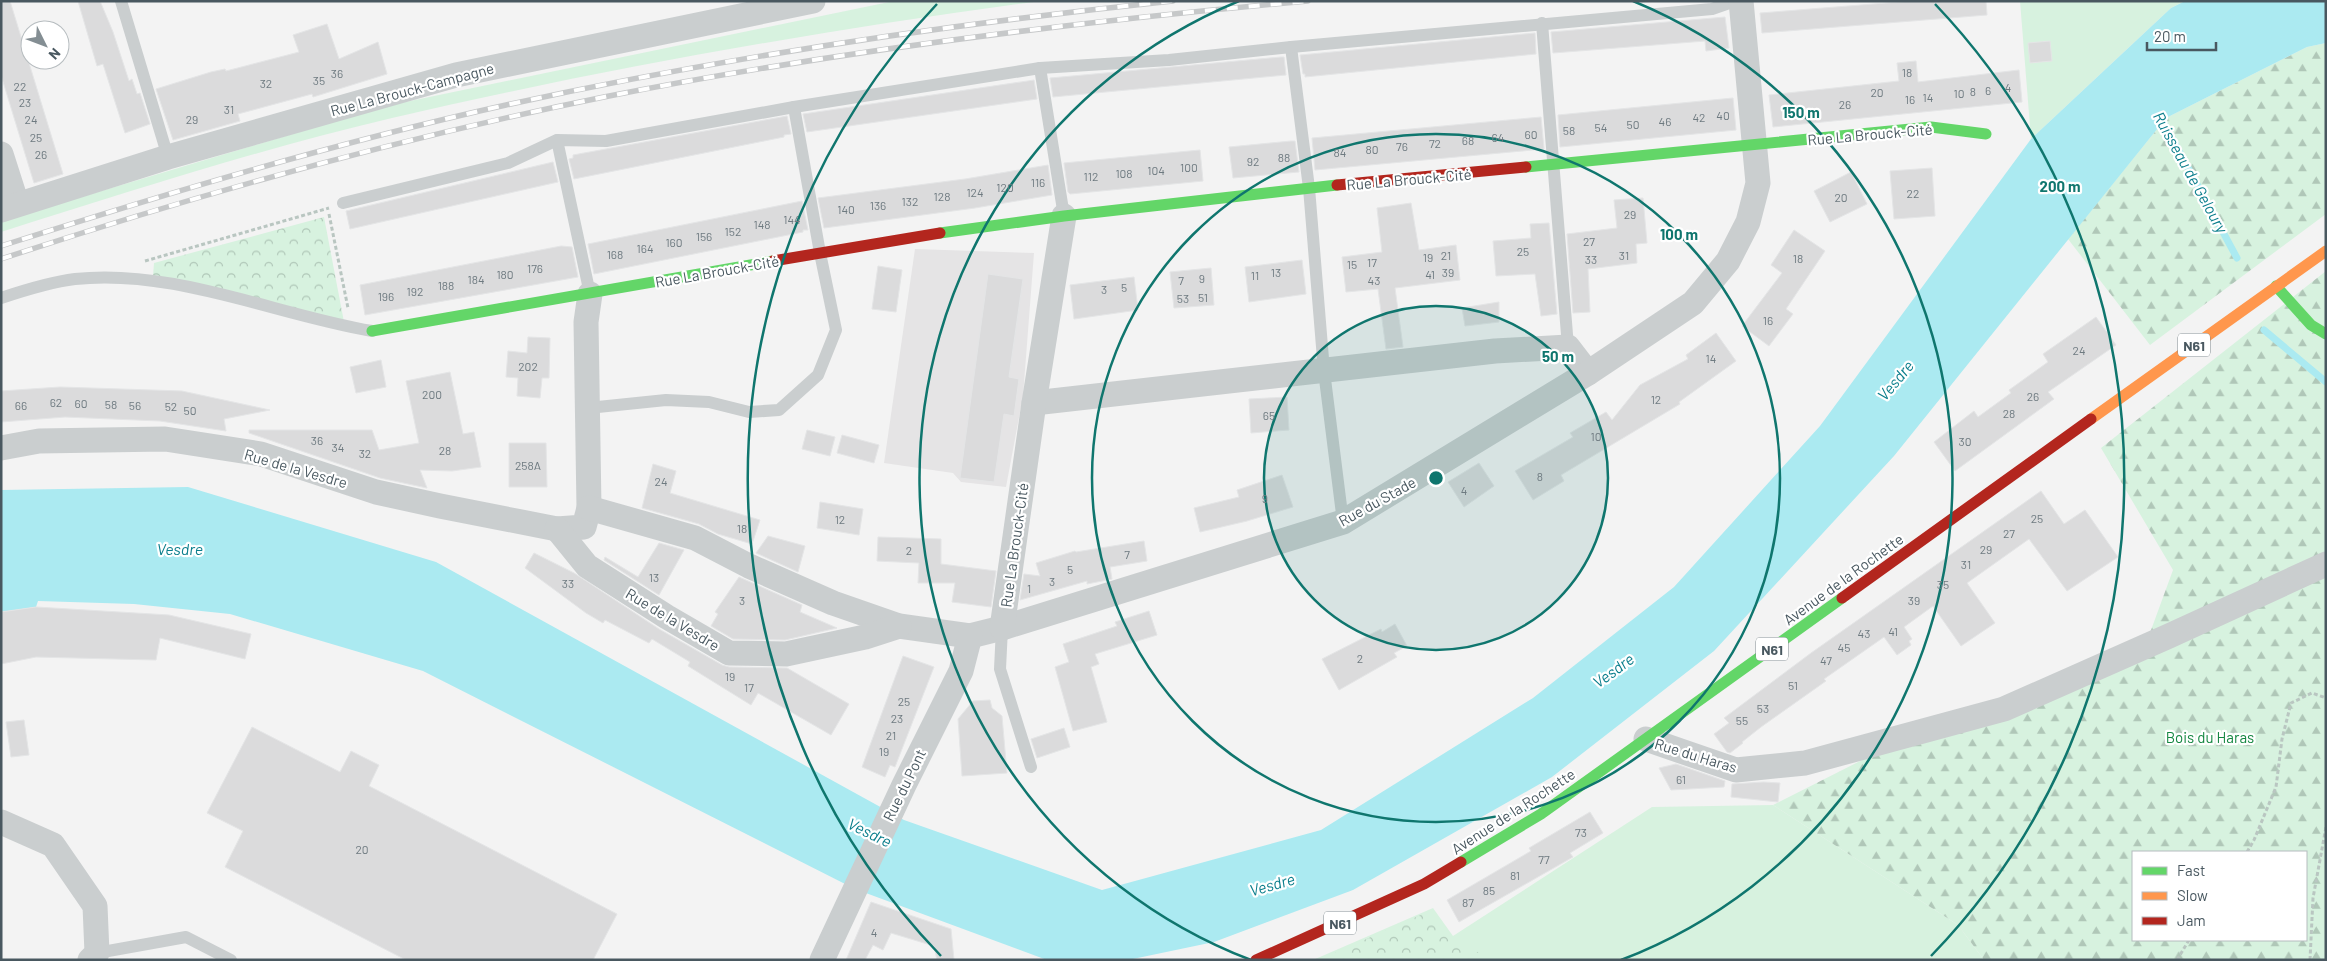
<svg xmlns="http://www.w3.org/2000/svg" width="2327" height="961" viewBox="0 0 2327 961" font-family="Barlow,sans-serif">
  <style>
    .education { fill: #e5e4e5 }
    .grass { fill: #d7f2df }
    .forest { fill: url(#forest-firs); fill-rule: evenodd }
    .park { fill: url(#park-crowns) }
    .water { fill: #abeaf1 }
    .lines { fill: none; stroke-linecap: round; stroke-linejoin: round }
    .stream { stroke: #abeaf1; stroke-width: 7 }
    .building { fill: #dbdbdc; stroke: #e4e5e6 }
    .path { stroke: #b9c6c1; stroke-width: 3; stroke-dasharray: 4 2.5; stroke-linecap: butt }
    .lane { stroke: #cacecf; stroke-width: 12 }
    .street { stroke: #cacecf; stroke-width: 25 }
    .fast { stroke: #63d668; stroke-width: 11 }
    .slow { stroke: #ff974d; stroke-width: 11 }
    .jam { stroke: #b3261e; stroke-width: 11 }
    .rail-casing { stroke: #c6c8c9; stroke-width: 5.5 }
    .rail { stroke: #fff; stroke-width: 4; stroke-dasharray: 11; stroke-linecap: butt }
    .ring { fill: none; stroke: #0f766e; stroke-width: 2.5 }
    .labels { text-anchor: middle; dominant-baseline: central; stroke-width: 4.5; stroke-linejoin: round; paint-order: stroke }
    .number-label { font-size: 12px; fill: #6e7a80 }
    .shield { fill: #fff; stroke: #808a90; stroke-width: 1 }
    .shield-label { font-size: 14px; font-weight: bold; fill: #495860 }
    .street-label { font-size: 15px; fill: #495860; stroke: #fff }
    .park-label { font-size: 15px; fill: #148741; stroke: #fff }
    .water-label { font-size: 16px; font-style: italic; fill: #0a7e8c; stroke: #fff }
    .centre { fill: #0f766e; stroke: #fff; stroke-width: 2.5 }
    .ring-label { font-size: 15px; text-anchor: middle; font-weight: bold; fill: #0f766e; stroke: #fff; stroke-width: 4.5; stroke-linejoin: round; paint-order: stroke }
  </style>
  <defs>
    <pattern id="forest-firs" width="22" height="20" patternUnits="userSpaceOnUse" patternTransform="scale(1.25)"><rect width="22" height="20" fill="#d7f2df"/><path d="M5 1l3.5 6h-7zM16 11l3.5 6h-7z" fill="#b0c7b8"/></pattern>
    <pattern id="park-crowns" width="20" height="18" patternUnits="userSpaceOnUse" patternTransform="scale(1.25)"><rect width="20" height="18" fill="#d7f2df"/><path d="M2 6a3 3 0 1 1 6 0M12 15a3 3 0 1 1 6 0" fill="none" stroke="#b0c7b8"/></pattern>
  </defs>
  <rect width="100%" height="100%" fill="#f3f3f3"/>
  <polygon class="education" points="915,249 1034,253 1023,396 1006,487 961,482 953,473 884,463"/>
  <g class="grass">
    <path d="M894,1H1041C823,30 607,68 392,118C260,149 131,191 1,232V221L386,106Z"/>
    <polygon points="2020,1 2185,1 2171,8 2031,139"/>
    <polygon points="1773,805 1958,925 1984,960 1313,960 1433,908 1453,936 1652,807"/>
  </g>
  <g class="forest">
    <polygon points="2326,43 2326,214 2150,345 2068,239 2166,118 2307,47"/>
    <path d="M2326,271V960H1984L1958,925L1773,805L1876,753L2147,641L2173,570L2101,448ZM2133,852H2306V940H2133Z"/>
  </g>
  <g class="park">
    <polygon points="324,217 344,322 153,276 154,263"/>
    <polygon points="1432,910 1452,938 1492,960 1319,960"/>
  </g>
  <polygon class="water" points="2185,1 2326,1 2326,43 2307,47 2166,118 1894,456 1714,651 1552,777 1353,890 1214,942 1128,960 1047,960 855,889 423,671 230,614 134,604 38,601 36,607 1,612 1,490 188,487 436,562 904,820 1102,890 1321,830 1533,698 1674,587 1820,426 2031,139 2171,8"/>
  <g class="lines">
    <g class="stream">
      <polyline points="2159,114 2237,258"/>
      <polyline points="2264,330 2326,382"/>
    </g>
  </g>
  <g class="building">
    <polygon points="1,1 10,1 63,174 34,183 1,75"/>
    <polygon points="78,1 100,1 113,32 129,81 132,79 137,94 140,93 150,124 125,133 103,64 97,66"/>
    <polygon points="1911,1 1986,1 1987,15 1762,33 1760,13"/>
    <polygon points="1725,17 1729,48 1706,51 1705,41 1553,53 1551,32"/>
    <polygon points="327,24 339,59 378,42 387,74 313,97 312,94 238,114 240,121 173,140 156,89 211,72 225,69 226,71 299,52 293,35"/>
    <polygon points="1535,33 1536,54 1305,77 1305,74 1303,74 1300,55"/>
    <polygon points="2050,41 2052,61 2030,63 2028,43"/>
    <polygon points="1281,57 1284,57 1286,75 1053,97 1050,78"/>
    <polygon points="1916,61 1918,82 2019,70 2022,102 1773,127 1769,95 1899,81 1897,63"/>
    <polygon points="1034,80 1037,99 807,132 803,114"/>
    <polygon points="1733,98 1736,130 1560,147 1558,115"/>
    <polygon points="787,116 791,134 784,135 784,137 574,179 569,159 573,158 573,155"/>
    <polygon points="1541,117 1544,149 1315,170 1312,138"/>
    <polygon points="1291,141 1295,141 1299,172 1233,178 1229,147"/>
    <polygon points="1200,150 1203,181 1070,194 1068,192 1064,163"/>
    <polygon points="553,162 558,182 350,229 346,211"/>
    <polygon points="1048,165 1052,195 975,208 824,228 818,198 965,179"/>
    <polygon points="1932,168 1935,216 1894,219 1890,171"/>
    <polygon points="1851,172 1867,204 1830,222 1814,191"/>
    <polygon points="1643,198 1647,243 1636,244 1637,263 1588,269 1590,312 1573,313 1567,234 1617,228 1614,200"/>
    <polygon points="802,201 808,230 803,230 803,232 594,274 588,244"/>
    <polygon points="1411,203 1419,250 1456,245 1460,280 1395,288 1403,347 1386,349 1378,289 1346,292 1342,257 1382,252 1377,208"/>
    <polygon points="1549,223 1557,314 1541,316 1535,274 1496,276 1493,241 1531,238 1530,224"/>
    <polygon points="1794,230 1825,251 1786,309 1793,314 1769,346 1742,326 1782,273 1771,265"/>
    <polygon points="561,246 572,247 578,277 365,315 360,285"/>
    <polygon points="1302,260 1306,294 1249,302 1245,267"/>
    <polygon points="878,266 902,270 896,312 872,309"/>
    <polygon points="1211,268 1214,305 1174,308 1170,272"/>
    <polygon points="988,274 1023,279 1009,377 1019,379 1014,416 1004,414 994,482 960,478"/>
    <polygon points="1134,277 1138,310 1074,319 1070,285"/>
    <polygon points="1499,302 1499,322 1465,326 1462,308"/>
    <polygon points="2096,317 2116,345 2048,392 2054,399 1955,471 1934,442 1974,411 1978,417 2011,393 2009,390 2048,362 2043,354"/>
    <polygon points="1716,333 1736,361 1679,402 1680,404 1561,475 1564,481 1533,500 1515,471 1573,437 1570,433 1606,412 1612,420 1640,385 1688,359 1686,355"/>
    <polygon points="528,337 550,338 549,378 542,378 540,398 517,396 518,378 506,377 508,351 527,353"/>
    <polygon points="381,360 386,387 356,393 350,367"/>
    <polygon points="450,372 463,434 474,432 481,467 452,471 420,470 427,488 380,478 249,433 249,430 372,430 379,450 419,443 406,381"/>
    <polygon points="60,387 182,391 270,410 224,419 226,431 160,421 65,417 1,422 1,391"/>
    <polygon points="1287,397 1289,430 1251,433 1249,399"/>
    <polygon points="807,430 835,437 830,456 802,449"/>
    <polygon points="842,435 879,445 874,463 837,453"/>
    <polygon points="509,443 546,443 547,487 509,487"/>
    <polygon points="1479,463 1494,486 1464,507 1448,482"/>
    <polygon points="653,464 676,471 670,493 760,520 752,544 718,534 699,524 642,508"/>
    <polygon points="1282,475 1293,507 1247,521 1200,532 1194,508 1239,497 1237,490"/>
    <polygon points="2041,491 2064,524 2085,510 2118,557 2067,591 2029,539 1967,583 1995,623 1961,646 1933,606 1904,627 1912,639 1909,641 1911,645 1897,655 1884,637 1824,679 1826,681 1761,727 1742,742 1743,743 1730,753 1727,752 1714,734 1729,723 1724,718 1811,653"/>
    <polygon points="820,502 863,509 859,535 817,528"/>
    <polygon points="768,536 805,546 798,572 756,553"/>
    <polygon points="878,537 941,539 941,564 996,571 991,607 952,602 955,583 918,583 919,563 877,561"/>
    <polygon points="1144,541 1147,561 1110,567 1112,579 1087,584 1087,581 1020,600 1024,574 1040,576 1036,563 1075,551 1076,552"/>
    <polygon points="659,543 684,550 659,595 604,560 605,557 638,577"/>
    <polygon points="534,553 574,573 659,629 722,665 729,667 787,668 849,704 831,735 758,693 751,705 688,666 690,662 652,639 649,643 605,620 603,623 586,613 525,568"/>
    <polygon points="739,577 802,605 800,612 837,628 785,640 733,639 711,626 718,614 715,612"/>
    <polygon points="36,607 169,615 251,634 245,659 160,638 156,660 36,657 1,664 1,612"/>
    <polygon points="1149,611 1157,635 1095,654 1099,664 1091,667 1107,722 1073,731 1055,667 1069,662 1063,644 1117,626 1115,622"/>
    <polygon points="1395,624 1407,646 1394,653 1397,657 1339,690 1322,659 1381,629 1382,632"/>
    <polygon points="903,656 934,667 895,767 890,765 885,777 862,767"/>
    <polygon points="990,700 992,708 1002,716 1007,773 962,776 958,719 973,701"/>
    <polygon points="24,720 29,755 11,757 6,722"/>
    <polygon points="252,727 340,772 351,751 379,765 369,786 617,914 593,960 406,960 225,867 243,831 207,813"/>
    <polygon points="1064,728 1070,747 1037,758 1031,739"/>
    <polygon points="1676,764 1725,781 1724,787 1671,790 1659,768"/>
    <polygon points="1764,782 1780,783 1778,802 1731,797 1732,784"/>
    <polygon points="1590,812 1603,833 1570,853 1573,857 1459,922 1447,900 1531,851 1529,848"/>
    <polygon points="871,902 951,929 954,960 937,960 934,946 891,933 883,950 873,945 865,960 846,960"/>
  </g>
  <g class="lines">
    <g class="path">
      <polyline points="329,214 348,308"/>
      <polyline points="145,261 329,208"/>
      <polyline points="2247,852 2254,840 2276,787 2282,739 2291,703 2312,693 2326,698"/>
      <polyline points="2177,960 2189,940"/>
      <polyline points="2310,960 2313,898 2326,827"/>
    </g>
    <g class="lane">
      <polyline points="121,1 168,157"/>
      <polyline points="1542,23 1568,347"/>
      <polyline points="1291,47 1309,188 1324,371 1343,522"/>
      <polyline points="1040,68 1064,216"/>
      <polyline points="557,140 590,294"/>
      <polyline points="343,203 508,163 557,140 606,141 794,107 1040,68 1169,60 1291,47 1712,9 1735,1"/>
      <path d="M1,298C25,290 50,282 75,279C172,268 277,315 372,331"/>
      <polyline points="588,408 666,400 709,402 749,412 779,410 818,375 836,330 820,253 794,107"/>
      <polyline points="1002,628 1000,669 1031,767"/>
      <polyline points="97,953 186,937 231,960"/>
    </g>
    <g class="street">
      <polyline points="1,154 17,204"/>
      <polyline points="1,210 168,157 456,75 813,1"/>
      <polyline points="1034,403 1495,351 1568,347 1588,373"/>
      <polyline points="1,448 39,441 165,439 261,454 376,492 440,506 557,529 584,527 589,508 586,322 590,294"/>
      <polyline points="589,508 695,538 749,566 833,603 899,626 970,636 1002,628 1343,522 1588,373 1693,303 1728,261 1748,222 1758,183 1741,1"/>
      <polyline points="557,529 587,566 667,617 729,653 786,654 865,637 899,626"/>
      <polyline points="1002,628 1034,403 1064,216"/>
      <polyline points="1646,739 1736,770 1805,763 2004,709 2169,636 2326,564"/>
      <polyline points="1,822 53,845 95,906 97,953 90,960"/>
      <polyline points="822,960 904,785 961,671 970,636"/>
    </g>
    <g class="fast">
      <polyline points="1526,167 1931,127 1986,134"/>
      <polyline points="940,233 1064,216 1337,185"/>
      <polyline points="2276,286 2311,325 2326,334"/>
      <polyline points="372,331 773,261"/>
      <polyline points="1461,862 1541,814 1842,598"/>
    </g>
    <polyline class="slow" points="2091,419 2326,251"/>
    <g class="jam">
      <polyline points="1337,185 1526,167"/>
      <polyline points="773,261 940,233"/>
      <polyline points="1842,598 2091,419"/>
      <polyline points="1256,960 1424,884 1461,862"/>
    </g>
    <g class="rail-casing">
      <g id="rail">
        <path d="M1,246C168,193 335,143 506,105C726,57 949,24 1173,1"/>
        <path d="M1,259C199,194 400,138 604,97C836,51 1072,22 1308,1"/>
      </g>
    </g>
    <use href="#rail" class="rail"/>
  </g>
  <circle cx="1436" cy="478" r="172" fill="#0f766e" fill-opacity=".12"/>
  <g class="ring">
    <circle cx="1436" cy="478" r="172"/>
    <circle cx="1436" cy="478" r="344"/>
    <path d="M1251 960A516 516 0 0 1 1239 1M1633 1A516 516 0 0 1 1621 960"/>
    <path d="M941 956A688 688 0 0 1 937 4M1935 4A688 688 0 0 1 1931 956"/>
  </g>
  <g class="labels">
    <g class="number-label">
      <text x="1907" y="72">18</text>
      <text x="337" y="73">36</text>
      <text x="319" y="80">35</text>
      <text x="266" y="83">32</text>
      <text x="20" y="86">22</text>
      <text x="2008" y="87">4</text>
      <text x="1988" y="90">6</text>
      <text x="1973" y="91">8</text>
      <text x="1877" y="92">20</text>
      <text x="1959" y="93">10</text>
      <text x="1928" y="97">14</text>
      <text x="1910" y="99">16</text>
      <text x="25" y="102">23</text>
      <text x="1845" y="104">26</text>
      <text x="229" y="109">31</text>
      <text x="1723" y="115">40</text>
      <text x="1699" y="117">42</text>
      <text x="31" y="119">24</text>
      <text x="192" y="119">29</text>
      <text x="1665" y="121">46</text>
      <text x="1633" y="124">50</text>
      <text x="1601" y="127">54</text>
      <text x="1569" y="130">58</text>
      <text x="1531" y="134">60</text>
      <text x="36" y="137">25</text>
      <text x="1498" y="137">64</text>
      <text x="1468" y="140">68</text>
      <text x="1435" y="143">72</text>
      <text x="1402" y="146">76</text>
      <text x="1372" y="149">80</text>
      <text x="1340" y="152">84</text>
      <text x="41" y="154">26</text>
      <text x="1284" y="157">88</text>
      <text x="1253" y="161">92</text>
      <text x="1189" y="167">100</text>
      <text x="1156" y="170">104</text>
      <text x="1124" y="173">108</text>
      <text x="1091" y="176">112</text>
      <text x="1038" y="182">116</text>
      <text x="1005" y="187">120</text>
      <text x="975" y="192">124</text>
      <text x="1913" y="193">22</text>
      <text x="942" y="196">128</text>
      <text x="1841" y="197">20</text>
      <text x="910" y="201">132</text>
      <text x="878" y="205">136</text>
      <text x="846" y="209">140</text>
      <text x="1630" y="214">29</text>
      <text x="792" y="219">144</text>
      <text x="762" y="224">148</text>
      <text x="733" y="231">152</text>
      <text x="704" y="236">156</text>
      <text x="1589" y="241">27</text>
      <text x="674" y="242">160</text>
      <text x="645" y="248">164</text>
      <text x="1523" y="251">25</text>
      <text x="615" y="254">168</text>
      <text x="1446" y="255">21</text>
      <text x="1624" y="255">31</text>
      <text x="1428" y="257">19</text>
      <text x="1798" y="258">18</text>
      <text x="1591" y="259">33</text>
      <text x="1372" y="262">17</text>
      <text x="1352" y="264">15</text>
      <text x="535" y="268">176</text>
      <text x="1276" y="272">13</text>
      <text x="1448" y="272">39</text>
      <text x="505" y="274">180</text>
      <text x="1430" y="274">41</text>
      <text x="1255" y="275">11</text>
      <text x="1202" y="278">9</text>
      <text x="476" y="279">184</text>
      <text x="1181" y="280">7</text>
      <text x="1374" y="280">43</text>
      <text x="446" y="285">188</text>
      <text x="1124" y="287">5</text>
      <text x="1104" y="289">3</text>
      <text x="415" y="291">192</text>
      <text x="386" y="296">196</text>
      <text x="1203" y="297">51</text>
      <text x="1183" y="298">53</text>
      <text x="1768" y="320">16</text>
      <text x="2079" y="350">24</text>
      <text x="1711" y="358">14</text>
      <text x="528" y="366">202</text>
      <text x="432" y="394">200</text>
      <text x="2033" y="396">26</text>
      <text x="1656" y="399">12</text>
      <text x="56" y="402">62</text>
      <text x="81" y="403">60</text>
      <text x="111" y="404">58</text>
      <text x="21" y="405">66</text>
      <text x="135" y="405">56</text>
      <text x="171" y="406">52</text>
      <text x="190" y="410">50</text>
      <text x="2009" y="413">28</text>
      <text x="1269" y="415">65</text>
      <text x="1596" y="436">10</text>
      <text x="317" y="440">36</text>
      <text x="1965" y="441">30</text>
      <text x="338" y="447">34</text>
      <text x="445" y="450">28</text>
      <text x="365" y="453">32</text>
      <text x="528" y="465">258A</text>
      <text x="1540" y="476">8</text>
      <text x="661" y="481">24</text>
      <text x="1464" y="490">4</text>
      <text x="1265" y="498">9</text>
      <text x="2037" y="518">25</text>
      <text x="840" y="519">12</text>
      <text x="742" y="528">18</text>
      <text x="2009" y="533">27</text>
      <text x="1986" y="549">29</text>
      <text x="909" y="550">2</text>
      <text x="1127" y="554">7</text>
      <text x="1966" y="564">31</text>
      <text x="1070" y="569">5</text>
      <text x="654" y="577">13</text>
      <text x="1052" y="581">3</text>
      <text x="568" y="583">33</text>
      <text x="1943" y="584">35</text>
      <text x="1029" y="588">1</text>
      <text x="742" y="600">3</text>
      <text x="1914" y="600">39</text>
      <text x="1893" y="631">41</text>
      <text x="1864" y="633">43</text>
      <text x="1844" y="647">45</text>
      <text x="1360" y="658">2</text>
      <text x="1826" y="660">47</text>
      <text x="730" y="676">19</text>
      <text x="1793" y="685">51</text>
      <text x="749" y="687">17</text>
      <text x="904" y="701">25</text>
      <text x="1763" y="708">53</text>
      <text x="897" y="718">23</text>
      <text x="1742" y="720">55</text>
      <text x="891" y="735">21</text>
      <text x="884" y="751">19</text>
      <text x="1681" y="779">61</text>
      <text x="1581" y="832">73</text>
      <text x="362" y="849">20</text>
      <text x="1544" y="859">77</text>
      <text x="1515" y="875">81</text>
      <text x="1489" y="890">85</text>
      <text x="1468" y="902">87</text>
      <text x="874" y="932">4</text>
    </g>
    <g class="shield">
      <rect x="2178" y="333.5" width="32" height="23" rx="4"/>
      <rect x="1756" y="637.5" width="32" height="23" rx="4"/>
      <rect x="1324" y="911.5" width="32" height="23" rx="4"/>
    </g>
    <g class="shield-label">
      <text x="2194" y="345">N61</text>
      <text x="1772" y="649">N61</text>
      <text x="1340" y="923">N61</text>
    </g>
    <g class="street-label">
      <text transform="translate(412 89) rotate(-15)">Rue La Brouck-Campagne</text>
      <text transform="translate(1870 134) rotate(-5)">Rue La Brouck-Cité</text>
      <text transform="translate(1409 179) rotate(-5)">Rue La Brouck-Cité</text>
      <text transform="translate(717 271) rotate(-10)">Rue La Brouck-Cité</text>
      <text transform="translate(296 468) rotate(16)">Rue de la Vesdre</text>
      <text transform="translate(1377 501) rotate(-29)">Rue du Stade</text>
      <text transform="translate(1014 545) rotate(-82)">Rue La Brouck-Cité</text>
      <text transform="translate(1843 579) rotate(-36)">Avenue de la Rochette</text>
      <text transform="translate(673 619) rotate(31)">Rue de la Vesdre</text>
      <text transform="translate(1696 755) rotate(17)">Rue du Haras</text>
      <text transform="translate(904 785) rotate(-64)">Rue du Pont</text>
      <text transform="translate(1513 811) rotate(-33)">Avenue de la Rochette</text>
    </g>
    <g class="park-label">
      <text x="2210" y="737">Bois du Haras</text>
    </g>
    <g class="water-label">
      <text transform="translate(2191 172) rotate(61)">Ruisseau de Geloury</text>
      <text transform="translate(1895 380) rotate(-50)">Vesdre</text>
      <text x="180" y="548">Vesdre</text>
      <text transform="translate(1613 670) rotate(-36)">Vesdre</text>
      <text transform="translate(870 832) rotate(26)">Vesdre</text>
      <text transform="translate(1272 884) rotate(-16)">Vesdre</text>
    </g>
  </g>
  <circle cx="1436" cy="478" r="8" class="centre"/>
  <g class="ring-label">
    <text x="1801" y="118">150 m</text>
    <text x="2060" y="192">200 m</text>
    <text x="1679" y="240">100 m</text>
    <text x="1558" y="362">50 m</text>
  </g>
  <rect width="2327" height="961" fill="none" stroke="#495860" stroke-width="5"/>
  <rect x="2132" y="851" width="175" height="90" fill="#ffffff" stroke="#b6bcbf"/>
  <rect x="2142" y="867" width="25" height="8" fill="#63d668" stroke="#b6bcbf"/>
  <text x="2177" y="876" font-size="15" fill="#495860">Fast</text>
  <rect x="2142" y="892" width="25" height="8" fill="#ff974d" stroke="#b6bcbf"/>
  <text x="2177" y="901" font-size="15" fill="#495860">Slow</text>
  <rect x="2142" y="917" width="25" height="8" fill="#b3261e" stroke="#b6bcbf"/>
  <text x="2177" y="926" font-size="15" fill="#495860">Jam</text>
  <g transform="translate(45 45) rotate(132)"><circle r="24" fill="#ffffff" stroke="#b6bcbf"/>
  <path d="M0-4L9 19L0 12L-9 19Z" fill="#848e93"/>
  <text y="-8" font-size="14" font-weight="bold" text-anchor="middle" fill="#495860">N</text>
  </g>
  <path d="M2147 42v8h69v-8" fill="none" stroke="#495860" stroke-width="2.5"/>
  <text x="2154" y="42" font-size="15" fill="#495860" stroke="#ffffff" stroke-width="4" paint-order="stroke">20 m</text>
</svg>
